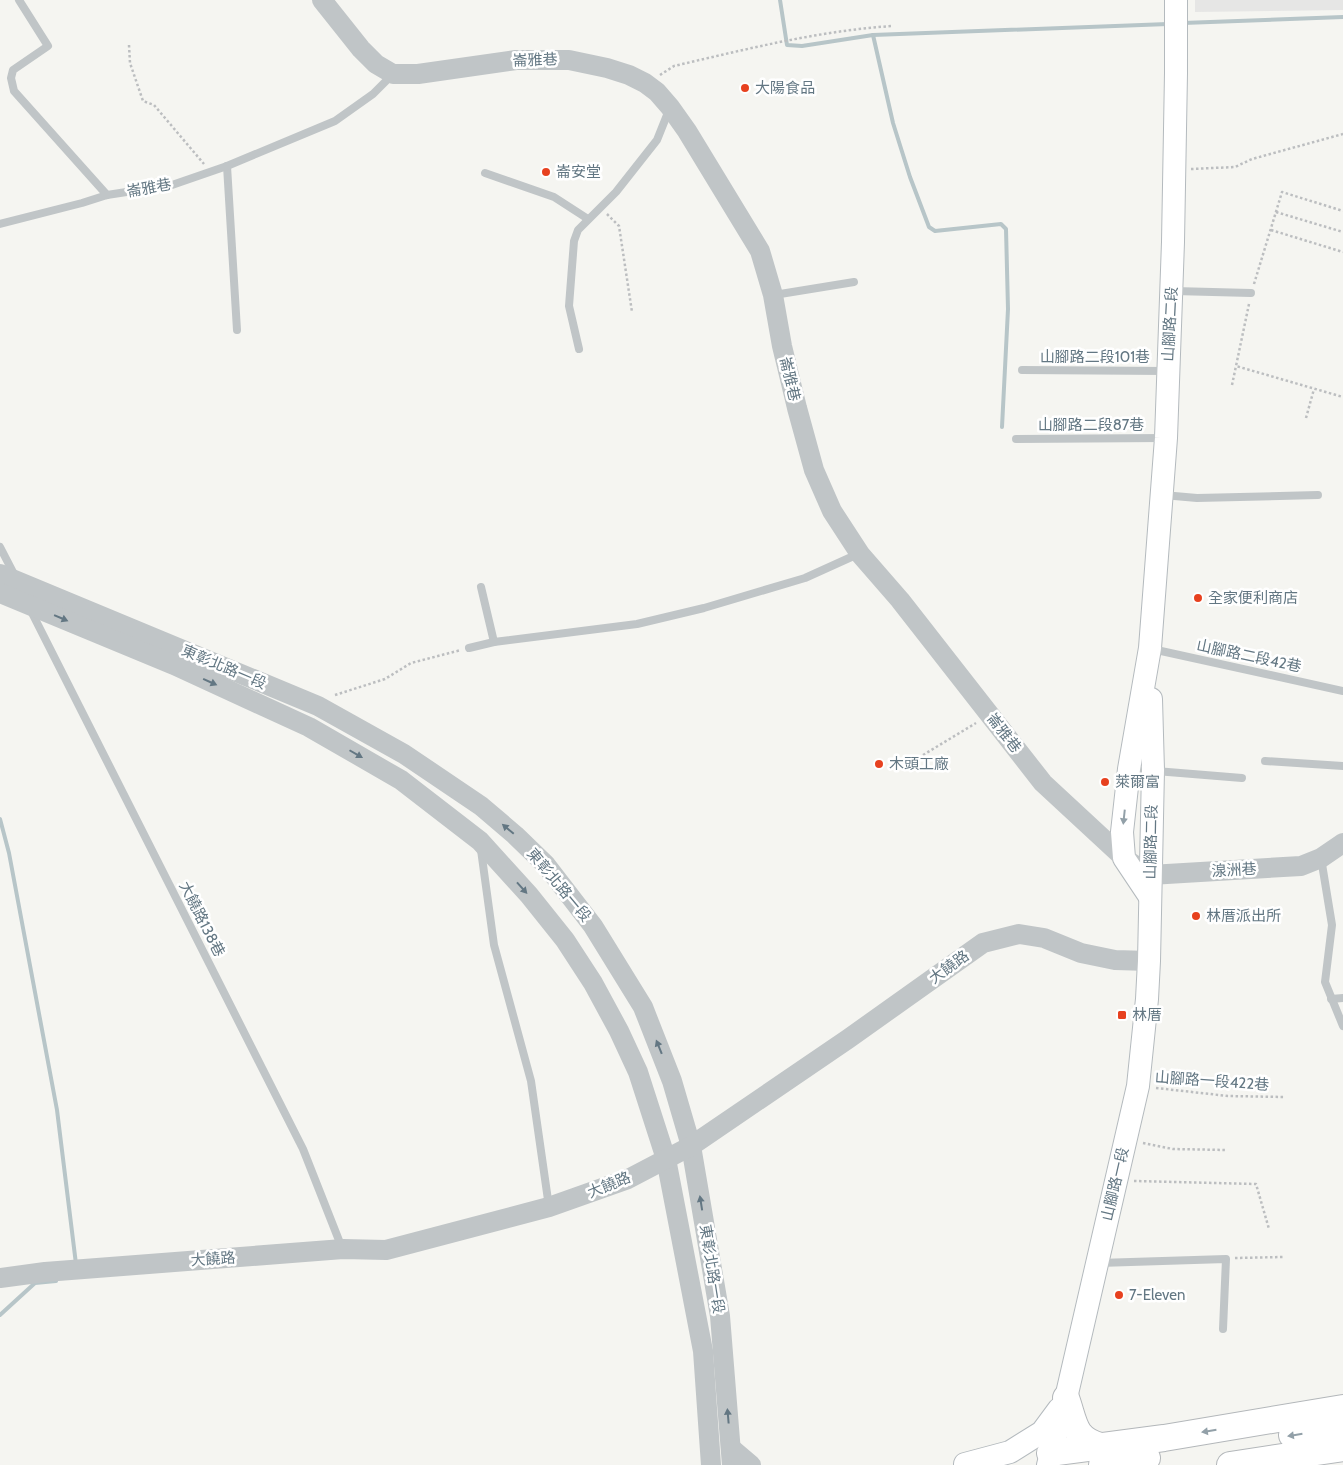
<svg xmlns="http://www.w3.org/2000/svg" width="1343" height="1465" viewBox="0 0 1343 1465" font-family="Cabin,'Noto Sans TC',sans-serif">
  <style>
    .built { fill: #e6e6e5 }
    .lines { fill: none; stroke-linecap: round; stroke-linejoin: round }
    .stream { stroke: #b7c5c8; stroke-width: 4 }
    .secondary-casing { stroke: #b4babe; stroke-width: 24 }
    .trunk-casing { stroke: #b3b7ba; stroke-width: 28 }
    .path { stroke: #bcbec0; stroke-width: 2.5; stroke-dasharray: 2.5 2.5; stroke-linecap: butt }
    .service { stroke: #c0c5c7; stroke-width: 8 }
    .tertiary { stroke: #c0c5c7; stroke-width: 20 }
    .secondary { stroke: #fff; stroke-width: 22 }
    .trunk { stroke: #fff; stroke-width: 26 }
    .oneway { fill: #637783 }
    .oneway2 { fill: #92a0a8 }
    .poi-dot { fill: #e7411f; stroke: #fff; stroke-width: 2 }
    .labels { text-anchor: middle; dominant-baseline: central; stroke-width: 5; stroke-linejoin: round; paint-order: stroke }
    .street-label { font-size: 15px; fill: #637783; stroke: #fff }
    .poi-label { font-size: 15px; fill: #637783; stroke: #fff; text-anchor: start }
  </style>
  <rect width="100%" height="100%" fill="#f5f5f1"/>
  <polygon class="built" points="1195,0 1343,0 1343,10 1195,12"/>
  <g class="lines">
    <g class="stream">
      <polyline points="780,0 787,45 802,46 873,35 1168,24"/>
      <polyline points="1183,23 1343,17"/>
      <polyline points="873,35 893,123 910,177 929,227 935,231 1001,224 1006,229 1008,309 1002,427"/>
      <polyline points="0,819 9,853 57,1110 76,1264"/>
      <polyline points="0,1315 35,1283 56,1281"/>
    </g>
    <g class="secondary-casing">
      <g id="secondary">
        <polyline points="1150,897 1124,858 1122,832 1129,769 1150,648 1166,438 1173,242 1176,73 1176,0"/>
        <polyline points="965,1464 1010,1452 1042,1432 1059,1409"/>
        <polyline points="1048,1465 1066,1398 1138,1086 1147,999 1149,961 1153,770 1151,699"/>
      </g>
    </g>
    <g class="trunk-casing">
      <g id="trunk">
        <path d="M1066,1398C1075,1423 1073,1438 1100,1446"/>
        <polyline points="1292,1435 1343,1427"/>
        <polyline points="1050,1453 1164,1438 1343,1408"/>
        <polyline points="1102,1465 1147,1458"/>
        <polyline points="1230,1465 1343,1448"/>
      </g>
    </g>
    <g class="path">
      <polyline points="129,45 130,63 143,101 154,105 204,164"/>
      <path d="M660,75L674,66C747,49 818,31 892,26"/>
      <polyline points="1191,169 1235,167 1252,159 1343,134"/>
      <polyline points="1276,212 1343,232"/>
      <polyline points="607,214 619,226 632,312"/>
      <polyline points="1271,230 1343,252"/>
      <polyline points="1254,284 1282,192 1343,211"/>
      <polyline points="1249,304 1236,366 1343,397"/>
      <polyline points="1232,385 1236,366"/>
      <polyline points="1306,418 1314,389"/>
      <polyline points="335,695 385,679 411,663 461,650"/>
      <polyline points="923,755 976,723"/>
      <polyline points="1156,1088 1228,1096 1284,1097"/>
      <polyline points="1143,1143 1173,1149 1226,1150"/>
      <polyline points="1134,1181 1256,1184 1269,1229"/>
      <polyline points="1235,1258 1283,1257"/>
    </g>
    <g class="service">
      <polyline points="19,0 48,46 13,70 11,78 14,91 107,195"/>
      <polyline points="227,166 237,330"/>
      <polyline points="485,173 554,197 588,219"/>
      <polyline points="0,224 82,203 107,195 172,185 227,166 335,121 373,94 392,75"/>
      <polyline points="1174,291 1251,293"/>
      <polyline points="774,295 854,282"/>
      <polyline points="579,349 569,306 574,241 578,230 616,192 657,140 669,110"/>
      <polyline points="1022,370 1166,371"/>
      <polyline points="1016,439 1164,438"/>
      <polyline points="1163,495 1197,498 1318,495"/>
      <polyline points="0,547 15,576"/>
      <polyline points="481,587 494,642"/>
      <polyline points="30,609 303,1149 342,1248"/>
      <polyline points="469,648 494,642 637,624 704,608 805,578 858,554"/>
      <polyline points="1152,649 1343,691"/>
      <polyline points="1265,761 1343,766"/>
      <polyline points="1131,769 1242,778"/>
      <polyline points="481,850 494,945 531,1081 549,1207"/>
      <polyline points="1321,858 1332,925 1325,982 1343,1026"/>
      <polyline points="1331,999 1343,998"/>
      <polyline points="1099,1263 1226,1259 1223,1329"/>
    </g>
    <g class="tertiary">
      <polyline points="322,0 361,49 376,64 393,74 418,74 516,60 569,60 607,68 629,75 645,83 657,92 670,107 687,131 760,251 773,295 782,346 797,408 814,470 832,511 860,554 900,600 1043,783 1124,858 1150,875 1301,866 1321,858 1343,843"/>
      <polyline points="0,574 318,706 404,754 481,806 515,835 546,865 593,926 643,1007 672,1081 691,1146 720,1316 732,1465"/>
      <polyline points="0,593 174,665 309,727 401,780 480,841 529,895 565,940 593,983 619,1031 638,1072 666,1159 703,1351 711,1465"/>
      <polyline points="0,1278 45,1272 343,1249 386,1250 549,1207 628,1179 691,1146 848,1039 983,943 1019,934 1044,938 1081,953 1115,960 1149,961"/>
      <polyline points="731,1448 751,1465"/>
    </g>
    <use href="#secondary" class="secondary"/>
    <use href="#trunk" class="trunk"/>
  </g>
  <defs><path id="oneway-solid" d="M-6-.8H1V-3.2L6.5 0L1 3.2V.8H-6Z" transform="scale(1.25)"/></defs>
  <g class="oneway">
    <use href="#oneway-solid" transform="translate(61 618) rotate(23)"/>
    <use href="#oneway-solid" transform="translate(210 682) rotate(24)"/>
    <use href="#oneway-solid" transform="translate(356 754) rotate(30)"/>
    <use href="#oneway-solid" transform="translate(508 829) rotate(-140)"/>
    <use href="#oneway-solid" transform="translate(522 888) rotate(48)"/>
    <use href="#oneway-solid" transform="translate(659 1047) rotate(-112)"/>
    <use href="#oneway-solid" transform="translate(701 1203) rotate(-99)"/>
    <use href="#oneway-solid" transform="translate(728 1416) rotate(-95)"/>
  </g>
  <g class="oneway2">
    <use href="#oneway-solid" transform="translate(1124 817) rotate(96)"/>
    <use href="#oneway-solid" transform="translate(1209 1431) rotate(171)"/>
    <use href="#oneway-solid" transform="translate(1295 1435) rotate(171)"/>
  </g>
  <g class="poi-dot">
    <circle cx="745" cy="88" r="5"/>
    <circle cx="546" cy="172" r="5"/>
    <circle cx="1198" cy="598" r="5"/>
    <circle cx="879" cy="764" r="5"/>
    <circle cx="1105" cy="782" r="5"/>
    <circle cx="1196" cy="916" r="5"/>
    <rect x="1117" y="1010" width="10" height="10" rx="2.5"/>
    <circle cx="1119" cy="1295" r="5"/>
  </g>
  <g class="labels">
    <g class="street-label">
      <text transform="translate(535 60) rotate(-2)">崙雅巷</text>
      <text transform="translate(149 188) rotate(-10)">崙雅巷</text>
      <text transform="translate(1170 324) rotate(-87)">山腳路二段</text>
      <text x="1095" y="357">山腳路二段101巷</text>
      <text transform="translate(790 379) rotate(77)">崙雅巷</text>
      <text x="1091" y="425">山腳路二段87巷</text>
      <text transform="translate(1249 656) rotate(12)">山腳路二段42巷</text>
      <text transform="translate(224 667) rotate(23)">東彰北路一段</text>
      <text transform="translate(1004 733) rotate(52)">崙雅巷</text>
      <text transform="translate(1151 842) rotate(-89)">山腳路二段</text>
      <text transform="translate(1234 870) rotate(-3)">湶洲巷</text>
      <text transform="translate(559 885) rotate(50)">東彰北路一段</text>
      <text transform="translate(202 919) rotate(63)">大饒路138巷</text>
      <text transform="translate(949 967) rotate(-36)">大饒路</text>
      <text transform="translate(1212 1081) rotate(4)">山腳路一段422巷</text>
      <text transform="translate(1115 1184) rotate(-77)">山腳路一段</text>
      <text transform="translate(609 1185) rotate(-22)">大饒路</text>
      <text transform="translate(213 1259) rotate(-4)">大饒路</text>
      <text transform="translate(712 1269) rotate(81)">東彰北路一段</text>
    </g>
    <g class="poi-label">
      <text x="755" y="88">大陽食品</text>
      <text x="556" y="172">崙安堂</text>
      <text x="1208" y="598">全家便利商店</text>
      <text x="889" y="764">木頭工廠</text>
      <text x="1115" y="782">萊爾富</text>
      <text x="1206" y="916">林厝派出所</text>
      <text x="1132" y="1015">林厝</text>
      <text x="1129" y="1295">7-Eleven</text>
    </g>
  </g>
</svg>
